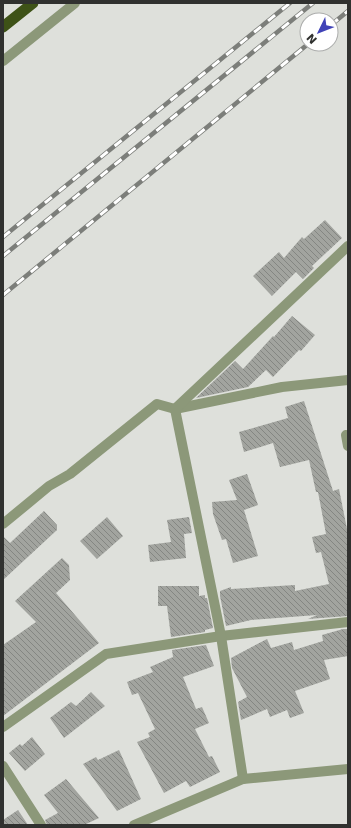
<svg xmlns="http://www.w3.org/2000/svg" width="351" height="828" viewBox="0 0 351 828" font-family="'DejaVu Sans',sans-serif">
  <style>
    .building { fill: url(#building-back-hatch) }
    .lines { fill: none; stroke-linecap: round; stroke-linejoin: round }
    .minor { stroke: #8c9879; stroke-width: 10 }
    .trunk { stroke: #3e5217; stroke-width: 11 }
    .rail-casing { stroke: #7c7e7a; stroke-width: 4.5 }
    .rail { stroke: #fff; stroke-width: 3; stroke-dasharray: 9; stroke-linecap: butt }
  </style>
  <defs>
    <pattern id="building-back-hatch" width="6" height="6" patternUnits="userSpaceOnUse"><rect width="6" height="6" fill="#a2a49f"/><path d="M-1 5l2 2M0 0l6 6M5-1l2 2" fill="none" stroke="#848682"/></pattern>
  </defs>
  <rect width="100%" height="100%" fill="#dee0db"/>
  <g class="building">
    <polygon points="325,220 342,238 312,266 314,268 303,279 296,272 272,296 253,276 279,252 284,258 302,237 304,239"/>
    <polygon points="292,316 315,335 301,351 299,350 273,377 266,370 248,387 196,398 235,361 243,369 273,336 274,337"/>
    <polygon points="304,401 333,491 339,489 348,534 348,616 308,619 317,615 251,620 226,626 220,596 220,591 231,587 231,589 295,585 295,591 329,584 321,552 316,553 312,537 326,534 318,492 316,492 309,460 280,467 273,443 244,452 239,432 288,418 285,407"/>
    <polygon points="247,474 258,505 244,510 258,556 233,563 226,539 222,540 213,514 212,502 237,500 229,480"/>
    <polygon points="44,511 57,525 57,530 3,580 3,536 10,543"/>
    <polygon points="107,517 123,536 97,559 80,541"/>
    <polygon points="189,517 192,533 184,534 186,558 150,562 148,545 171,542 167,520"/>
    <polygon points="62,558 69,565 70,580 56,593 99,643 3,716 3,645 36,622 15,601"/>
    <polygon points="158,586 199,586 199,596 205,595 205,598 207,598 213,628 205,630 205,632 171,637 167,606 158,606"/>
    <polygon points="343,629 348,629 348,656 324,660 330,679 295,691 304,713 290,718 287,710 270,717 267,709 241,720 238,702 247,697 232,668 231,658 267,639 271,648 292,642 294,650 323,641 322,635"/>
    <polygon points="206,645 214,666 183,677 196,709 202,707 209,723 195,729 209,757 212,756 220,772 190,787 186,781 164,793 137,742 150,737 148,733 155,729 138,693 132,695 127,682 153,672 150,667 173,657 172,650"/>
    <polygon points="91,692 105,706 64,738 50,718 71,702 76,706"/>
    <polygon points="32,737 45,754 25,771 9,753 20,744 22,746"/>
    <polygon points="119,750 141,799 117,811 83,764 96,757 98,760"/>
    <polygon points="66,779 99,818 84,825 47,825 45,820 58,813 44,795"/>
    <polygon points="18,810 28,825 3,825 3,820"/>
  </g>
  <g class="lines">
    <g class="minor">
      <polyline points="3,61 75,3"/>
      <polyline points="346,435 348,446"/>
      <polyline points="3,524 49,486 70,474 157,404 175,409 282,387 348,380"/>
      <polyline points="3,727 106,654 221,636 348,622"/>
      <polyline points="3,766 41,825"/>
      <polyline points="243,779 221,636 175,409 348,246"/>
      <polyline points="134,825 243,779 348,769"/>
    </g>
    <polyline class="trunk" points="3,27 33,3"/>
    <g class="rail-casing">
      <g id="rail">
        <polyline points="331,25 348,11"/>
        <polyline points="3,237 290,3"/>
        <polyline points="3,256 313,3"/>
        <polyline points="3,295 308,44"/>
      </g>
    </g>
    <use href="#rail" class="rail"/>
  </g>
  <rect width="351" height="828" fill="none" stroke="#30312f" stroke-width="8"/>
  <g transform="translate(319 32) rotate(227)"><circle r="19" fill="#ffffff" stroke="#acadac"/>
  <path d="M0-3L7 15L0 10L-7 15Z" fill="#4043b7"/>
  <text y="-6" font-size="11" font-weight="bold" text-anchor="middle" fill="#30312f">N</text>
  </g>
</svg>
